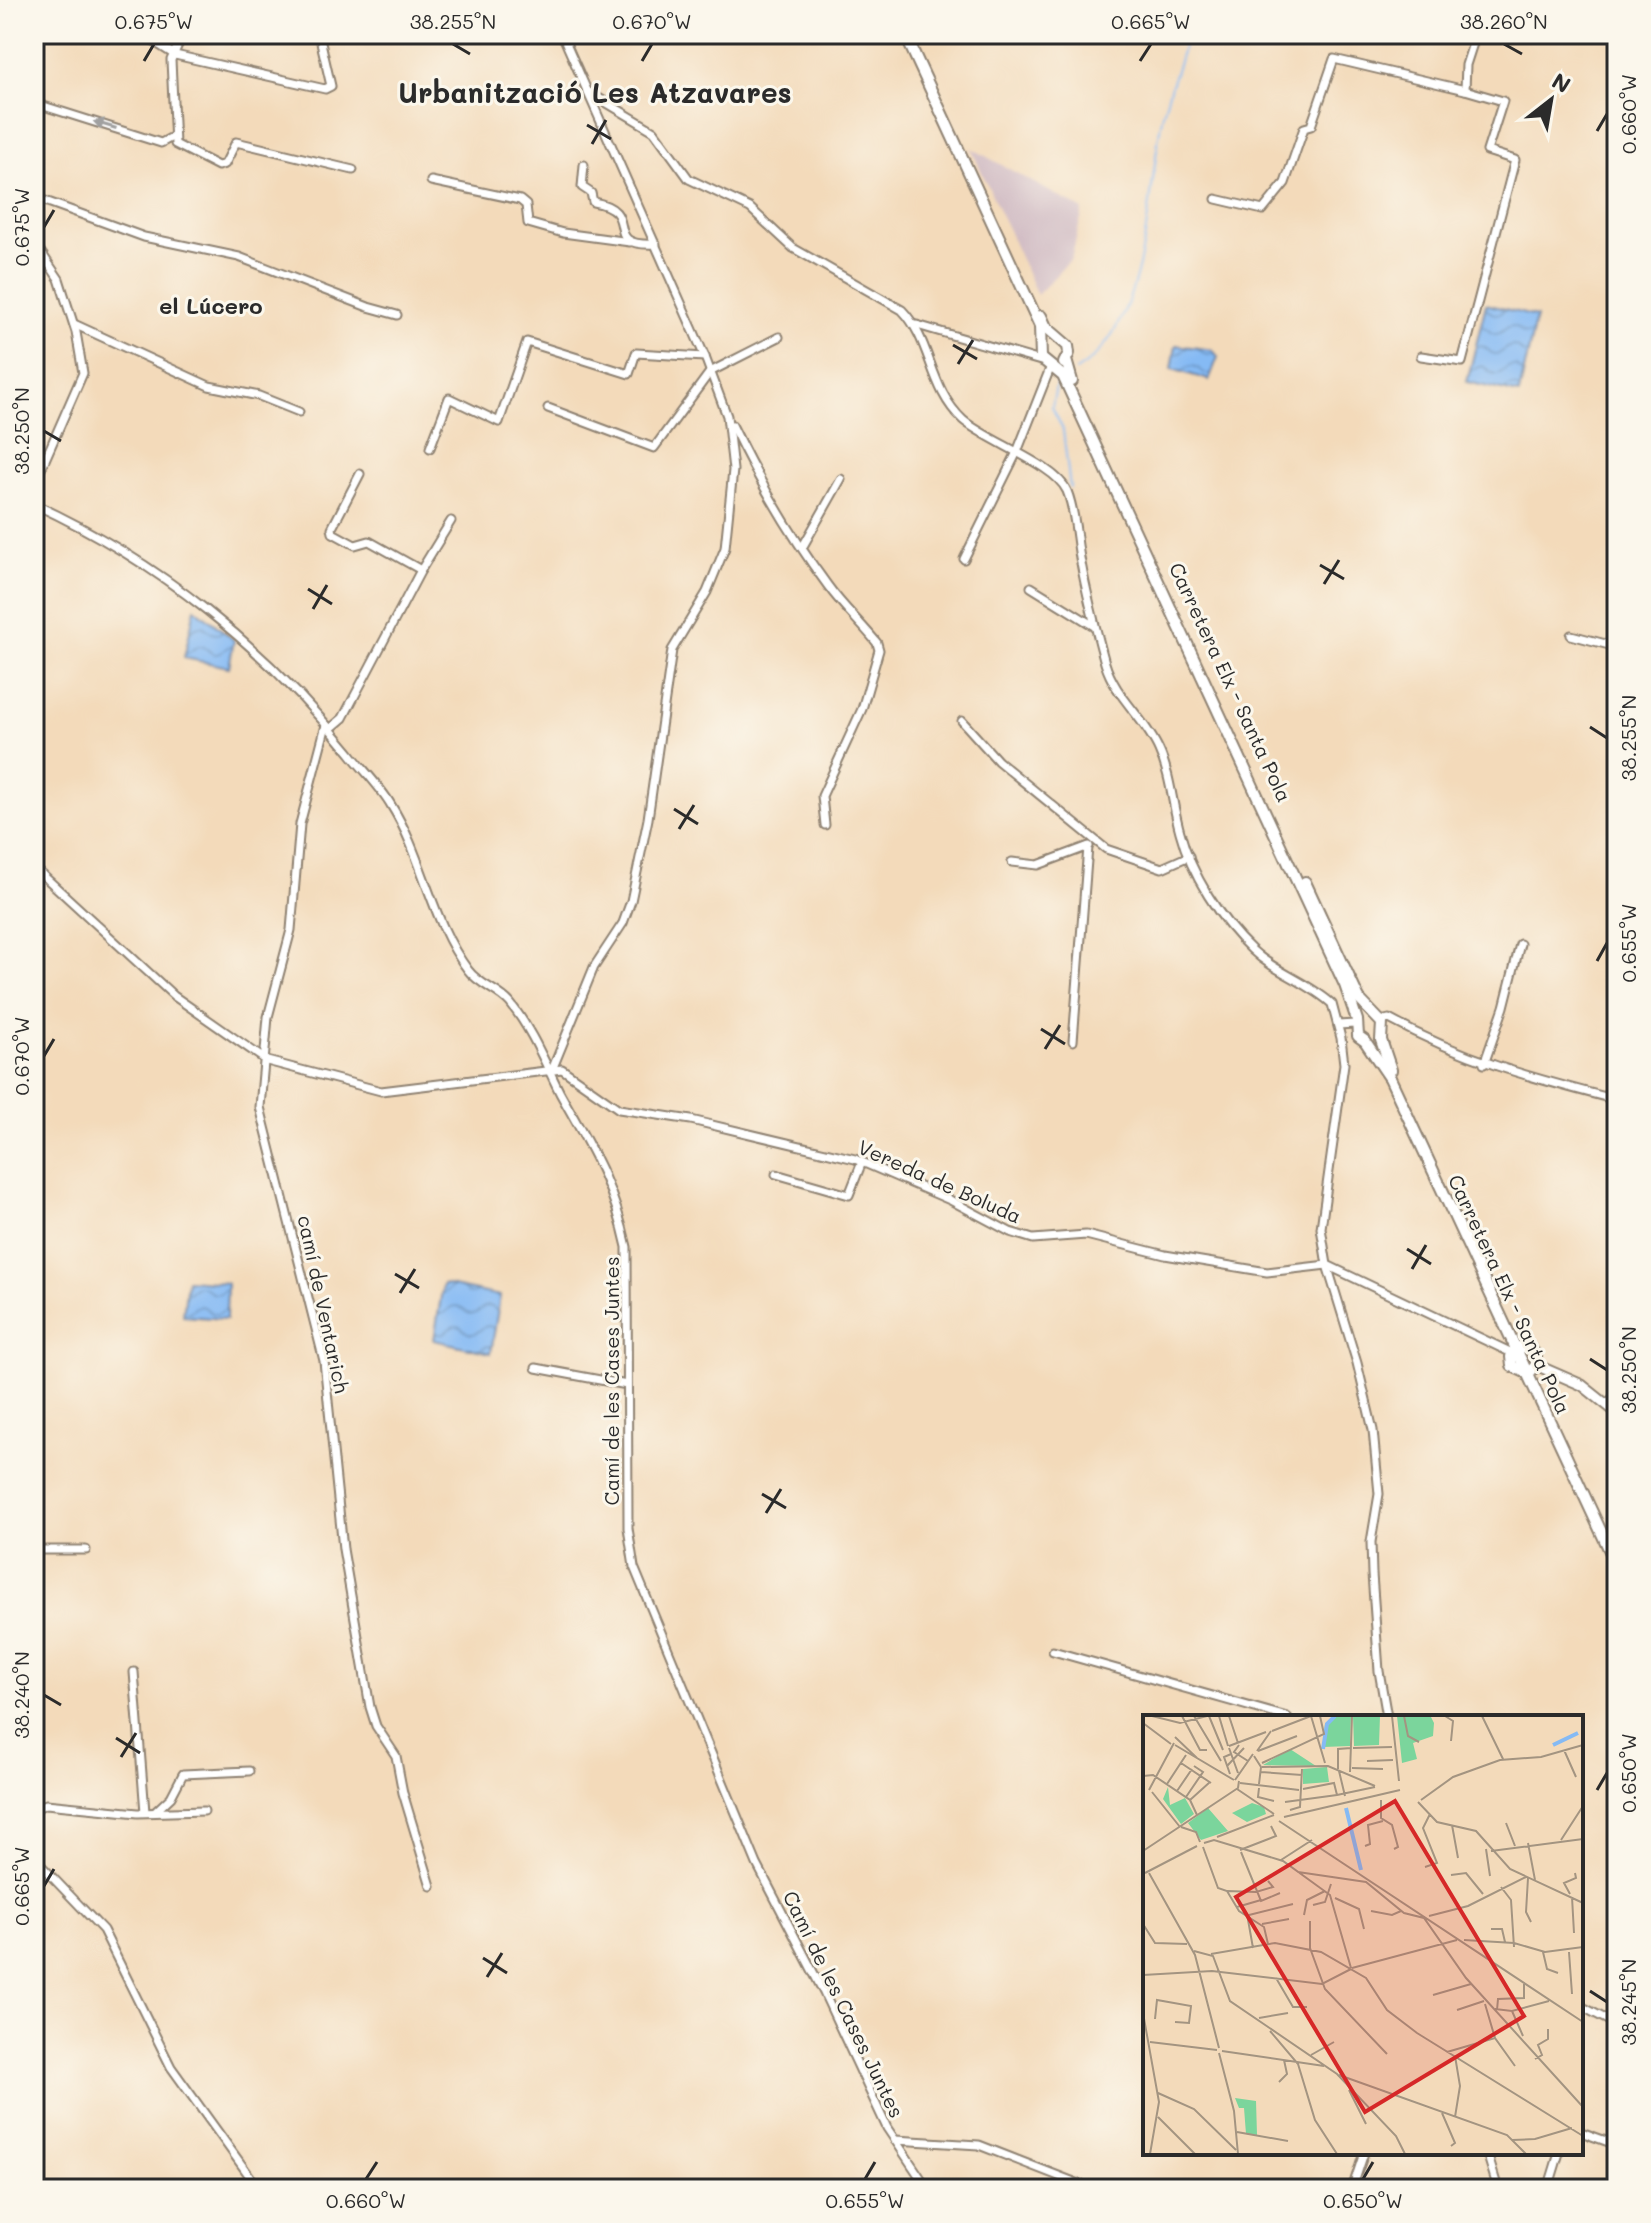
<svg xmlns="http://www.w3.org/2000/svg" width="1651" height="2223" viewBox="0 0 1651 2223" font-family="Mali,sans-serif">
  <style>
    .industrial { fill: #d2bdc5 }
    .water { fill: url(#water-waves); stroke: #587290; stroke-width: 2 }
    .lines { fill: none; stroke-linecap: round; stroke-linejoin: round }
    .stream { stroke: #85baf4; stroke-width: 2 }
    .minor-casing { stroke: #8f8272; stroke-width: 11 }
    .tertiary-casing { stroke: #8f8272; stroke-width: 13 }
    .secondary-casing { stroke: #8f8272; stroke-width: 14 }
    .minor { stroke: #fff; stroke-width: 7 }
    .tertiary { stroke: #fff; stroke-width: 9 }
    .secondary { stroke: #fff; stroke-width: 10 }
    .oneway { fill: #a0a0a0 }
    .ticks { fill: none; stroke: #2b2b2b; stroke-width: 3 }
    .labels { text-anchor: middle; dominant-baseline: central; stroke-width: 6; stroke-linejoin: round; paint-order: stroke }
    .street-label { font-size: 20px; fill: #2b2b2b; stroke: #fbf7ec }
    .neighbourhood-label { font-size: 22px; font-weight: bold; fill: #2b2b2b; stroke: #fbf7ec }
    .district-label { font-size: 28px; font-weight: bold; fill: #2b2b2b; stroke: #fbf7ec }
    .inset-river { fill: none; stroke: #85baf4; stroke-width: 4 }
    .inset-road { fill: none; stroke: #a39481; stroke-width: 2 }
    .view { fill: #d62828; fill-opacity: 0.15; stroke: #d62828; stroke-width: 4 }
    .inset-edge { fill: none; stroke: #2b2b2b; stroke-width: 4 }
    .neatline { fill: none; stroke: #2b2b2b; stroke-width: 3 }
    .ticks-label { font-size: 20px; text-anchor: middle; fill: #2b2b2b }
  </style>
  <defs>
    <pattern id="water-waves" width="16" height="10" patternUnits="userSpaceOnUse" patternTransform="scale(2)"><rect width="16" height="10" fill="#85baf4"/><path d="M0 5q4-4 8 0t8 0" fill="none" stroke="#6d97c6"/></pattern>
  </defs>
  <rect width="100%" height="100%" fill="#fbf7ec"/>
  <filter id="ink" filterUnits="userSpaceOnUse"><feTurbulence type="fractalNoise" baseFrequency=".0125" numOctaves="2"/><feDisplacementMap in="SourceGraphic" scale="16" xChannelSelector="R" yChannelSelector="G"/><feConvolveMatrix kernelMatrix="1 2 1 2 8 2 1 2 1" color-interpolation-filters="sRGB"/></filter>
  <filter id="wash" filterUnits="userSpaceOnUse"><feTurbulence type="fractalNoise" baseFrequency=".006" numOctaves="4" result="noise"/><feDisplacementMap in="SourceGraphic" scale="32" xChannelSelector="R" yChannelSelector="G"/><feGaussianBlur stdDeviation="1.8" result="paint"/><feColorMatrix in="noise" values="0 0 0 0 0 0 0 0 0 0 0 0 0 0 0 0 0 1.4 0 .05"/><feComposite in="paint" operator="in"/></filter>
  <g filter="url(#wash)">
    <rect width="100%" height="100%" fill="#f3daba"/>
    <polygon class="industrial" points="971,148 1083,210 1071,259 1037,295"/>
    <g class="water">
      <polygon points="1486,304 1536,317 1519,394 1467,382"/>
      <polygon points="1176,345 1213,350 1218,357 1209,380 1172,369"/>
      <polygon points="195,608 234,640 229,667 184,658"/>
      <polygon points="187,1280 227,1283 226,1319 183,1316"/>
      <polygon points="443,1284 500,1296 491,1353 434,1340"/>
    </g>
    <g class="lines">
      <g class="stream">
        <path d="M1076,371C1147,329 1147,203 1160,129C1165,96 1179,66 1187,34"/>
        <polyline points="1057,381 1052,407 1063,430 1070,488"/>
      </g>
    </g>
  </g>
  <g filter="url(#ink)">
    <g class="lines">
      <g class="minor-casing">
        <g id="minor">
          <polyline points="142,34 175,55 325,89 331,86 319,34"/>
          <polyline points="183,34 171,60 175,144 218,166 225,164 236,142 353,170"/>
          <path d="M587,91L654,131L689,179L750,208L793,248L902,310C932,341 929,389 963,420C987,441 1056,465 1067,491C1076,513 1076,540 1081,563C1087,596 1096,630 1105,663C1115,697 1145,718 1159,750C1171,776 1172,804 1180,832C1191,874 1220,920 1252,950C1276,973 1308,982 1332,1004L1341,1038L1344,1064L1321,1228L1327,1265L1357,1363L1373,1430L1379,1494L1371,1542L1372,1574L1379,1671L1387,1717"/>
          <polyline points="34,103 161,143 174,136"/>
          <path d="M584,165L582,187L591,193L593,202C645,211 597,247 656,244"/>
          <polyline points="431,181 520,200 526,205 528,223 563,233 630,242"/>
          <polyline points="34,197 144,237 239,257 368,307 397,315"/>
          <polyline points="1216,199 1263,210 1285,183 1304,128 1311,126 1334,59 1465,90"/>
          <polyline points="34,242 59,279 76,332 83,373 34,485"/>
          <polyline points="74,324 209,386 259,396 299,412"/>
          <polyline points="917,325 1044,362"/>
          <polyline points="1421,356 1462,362 1515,160 1487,151 1503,101 1465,90 1466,65 1476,34"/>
          <polyline points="548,408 654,448 710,372 779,337"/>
          <path d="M732,425C759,481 791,536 828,586C843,607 861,623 877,643L879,650L862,709L822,796L825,825"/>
          <polyline points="430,448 449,398 499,422 527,342 629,374 636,353 705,357"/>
          <polyline points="360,474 332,528 333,533 355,545 369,541 421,570"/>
          <path d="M34,504C158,561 265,647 350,753C363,770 380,786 391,805C423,856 431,921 468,970C479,985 499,990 510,1003C532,1030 545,1063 560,1093C591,1149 613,1183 627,1247L628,1528L634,1567L757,1864L824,1993L887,2128L928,2189"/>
          <polyline points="802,548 841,479"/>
          <polyline points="964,559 1017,452 1051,366"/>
          <polyline points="1031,587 1094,626"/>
          <polyline points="1571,635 1617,647"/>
          <polyline points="962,721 998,761 1106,849 1162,868 1189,856"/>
          <polyline points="326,725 300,824 291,930 268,1017 260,1107 324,1361 343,1549 370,1707 376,1726 396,1756 403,1793 431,1886"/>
          <polyline points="330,729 343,718 421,570 451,521"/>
          <polyline points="1012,862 1038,865 1089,846"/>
          <polyline points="34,867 174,996 267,1061 381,1091 562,1069 619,1109 691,1120 855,1159 950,1200 1010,1232 1033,1239 1086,1235 1165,1255 1267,1272 1327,1265 1512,1353"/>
          <path d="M1381,1021L1389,1019C1466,1061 1533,1078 1617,1100"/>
          <polyline points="1338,1025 1355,1024"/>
          <polyline points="1073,1041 1088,847"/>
          <polyline points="1484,1064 1504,1007 1520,944"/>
          <polyline points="552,1070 594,967 623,923 631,901 648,819 672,650 707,592 725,548 733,470 727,416 705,357 562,34"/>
          <polyline points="34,1155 37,1156"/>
          <polyline points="776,1174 849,1195 862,1162"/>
          <polyline points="536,1368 627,1385"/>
          <polyline points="1608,1404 1617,1392"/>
          <polyline points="34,1550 86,1550"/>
          <polyline points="1053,1651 1287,1717"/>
          <polyline points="134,1672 145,1812"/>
          <polyline points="34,1809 46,1804 138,1813 204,1811"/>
          <polyline points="156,1811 171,1797 183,1774 249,1771"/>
          <polyline points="34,1858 103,1930 171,2067 259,2189"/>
          <polyline points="1581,2006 1617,2025"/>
          <polyline points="1581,2132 1617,2145"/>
          <polyline points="895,2140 979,2145 1092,2189"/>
          <polyline points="1487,2153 1498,2189"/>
          <polyline points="1352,2189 1364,2153"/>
          <polyline points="1548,2189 1559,2153"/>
        </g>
      </g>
      <g class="tertiary-casing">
        <polyline id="tertiary" points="1536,1365 1582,1385 1617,1413"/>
      </g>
      <g class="secondary-casing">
        <g id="secondary">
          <polyline points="905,34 1040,326 1041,358 1063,376 1345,985 1357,1020 1358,1036 1365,1041 1390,1078 1617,1566"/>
          <polyline points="1041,316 1046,327 1068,346 1069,353 1064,363"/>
          <polyline points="1066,360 1072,381"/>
          <polyline points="1305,882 1359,999 1382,1023 1381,1040 1391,1070"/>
          <polyline points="1520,1347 1530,1348 1536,1355 1536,1365 1531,1371"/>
          <polyline points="1516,1349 1511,1357 1512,1366 1527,1373"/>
          <polyline points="34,2127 39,2189"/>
        </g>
      </g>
      <use href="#minor" class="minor"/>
      <use href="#tertiary" class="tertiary"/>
      <use href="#secondary" class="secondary"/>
    </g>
    <defs><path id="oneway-solid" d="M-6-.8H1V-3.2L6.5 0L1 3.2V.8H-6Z" transform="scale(2)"/></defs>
    <use class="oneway" href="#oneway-solid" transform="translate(105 125) rotate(-163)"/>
  </g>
  <path class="ticks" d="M453,44L470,54M1504,44L1522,54M144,61L154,44M642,61L652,44M1140,61L1151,44M587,125L611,139M1597,131L1607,114M592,144L606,120M44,227L54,210M953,345L977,359M958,364L973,340M44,431L61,441M1320,565L1344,579M1324,584L1339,560M308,589L332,604M313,609L327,585M1590,727L1607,738M674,809L698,824M679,829L694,805M1597,961L1607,943M1041,1029L1065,1044M1045,1049L1060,1025M44,1056L54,1039M1407,1249L1431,1264M1412,1269L1426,1245M395,1274L419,1288M400,1293L415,1269M1590,1359L1607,1370M762,1494L786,1508M766,1513L781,1489M44,1695L61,1705M116,1738L140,1753M121,1757L136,1733M1597,1790L1607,1773M44,1886L54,1869M483,1958L507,1973M487,1977L502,1953M1590,1991L1607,2002M366,2179L377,2162M865,2179L875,2162M1363,2179L1373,2162"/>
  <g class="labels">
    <g class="street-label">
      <text transform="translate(1231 682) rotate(65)">Carretera Elx - Santa Pola</text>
      <text transform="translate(940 1181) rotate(24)">Vereda de Boluda</text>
      <text transform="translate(1510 1294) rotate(65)">Carretera Elx - Santa Pola</text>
      <text transform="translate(324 1304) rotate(78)">camí de Ventarich</text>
      <text transform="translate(611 1381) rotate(-90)">Camí de les Cases Juntes</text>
      <text transform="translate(844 2004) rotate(64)">Camí de les Cases Juntes</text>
    </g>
    <g class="neighbourhood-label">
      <text x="211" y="305">el Lúcero</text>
    </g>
    <g class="district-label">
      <text x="595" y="92">Urbanització Les Atzavares</text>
    </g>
  </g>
  <g transform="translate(1143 1715)">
    <rect width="440" height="440" fill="#f3daba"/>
    <path d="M194,1H208L207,31L180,32L182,9ZM254,1L288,2L291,8L290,21L270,28L274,44L259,48ZM65,93L85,116L58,125L45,108Z" fill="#7bd59c"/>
    <path d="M210,1H237L236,30L211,31ZM92,383L113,386L114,420L103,419L101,393H96Z" fill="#7bd59c"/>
    <path d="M147,34L173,51L120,50ZM184,52L186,67L160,69V54ZM25,72L27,90L42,83L51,99L38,109L20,84ZM109,88L121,92L123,99L104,107L89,98Z" fill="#7bd59c"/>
    <path class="inset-river" d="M410,30L435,18M180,34L184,9L192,1M203,93L218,155"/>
    <path class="inset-road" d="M9,1L37,8L64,1M39,1L57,35H64M51,1L78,46M66,1L80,35M76,1L85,31M86,1L95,28M102,1H130M168,1L182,48M249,1L256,66M261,1L265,21L276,27M302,1L310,6L308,26M339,1L360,44M0,8L28,29M129,16L168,1M32,22L54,43M32,30L91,65M96,30L91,37L105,46M86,31L123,17M86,33L95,58M210,33L249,32M421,35L433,62M114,36L128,16M115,36L154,21M111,41L118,52L116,69M224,46L250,45M38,48L68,68M119,48L181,19L177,1M84,51L101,33M119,52L185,51L232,71M209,53L240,54M195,54V34L208,33M196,56L202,81M118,57L159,60M207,57L209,1M87,59L81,42L88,39M0,61L10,60L47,85L54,100M92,65L110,39M97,68L156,75M24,69L43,40M116,73L115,82L131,86M94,74L131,99M160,74L191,68L194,80M6,75L31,28M34,76L49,54M9,77L37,112M194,80L232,72M43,82L60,57L51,51M47,85L67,67M238,85V103L249,110L255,132L251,134M278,85L310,62L357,45L398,42L440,30M142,87L194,80M275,87L294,107L333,116L367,154L440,188M147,95L157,92L159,54M141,102L257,75M136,106L440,307M363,108L372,131M309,110L315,143M38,112L53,117L57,127M74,122L131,100M418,125L440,91M61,128L71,125L140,146L187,180L208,253M385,128L392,165M222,131L227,129L225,110L240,106M60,132L75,173L84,176L96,196L121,212L125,229M343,134L347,161M97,135L133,121L128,111M0,136L95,73L96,66M348,136L440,124M98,137L118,186L137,178M138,145L169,125M282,152L294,148L280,113L287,99M155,157L223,167L261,198L281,203L323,263L440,392M2,158L54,131M6,158L52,240L76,333M308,160L323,158L340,179M385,163L383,197L388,207M358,172L368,185L371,232M84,176L113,177L130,172L125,166M427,179L421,168L433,163L432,158M429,182L431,218M192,183L216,194L221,214M170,190L182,187L188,169M94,192L118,185M228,196L249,200L258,196M104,199L110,233M106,200L150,189M161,200L164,185L182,176M286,201L325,191L383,162M167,206V233M0,209L12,228L44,229M119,209L146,204M348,214H359L362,227M321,225L371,228L402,237L440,232M167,233L182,274L244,339M51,236L70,241L87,286L194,359L253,421L262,439M400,237L404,254L415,258M426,237L429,279M68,239L132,228L178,237L223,263L244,295L274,318L440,421M209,253L314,225M0,260L69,256L179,269L208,254M133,263L150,292H164M290,280L328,269M342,289L352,323L372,351M352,294L369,296L406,286M314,295L341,286M354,295L355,284L381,283V269M369,296L380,321M0,298L16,387L7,439M116,303L145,298M12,304L14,285L48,291L46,308L32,307M127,316L155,349L172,405L194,439M7,327L74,335M79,336L181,351M304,337L352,323M76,338L91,396L95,439M168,340L191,327M312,341L317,371L312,402M392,344L399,340L395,330L405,324V314M196,360L364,420L383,439M136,367L144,359L141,345M206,375L223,409M15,378L51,394L93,435M299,398L312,428L308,431M15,402L52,439M94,417L145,426M369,425L392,424L429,413"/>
    <path class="view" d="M252,86L381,301L222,397L93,182Z"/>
    <rect width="440" height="440" class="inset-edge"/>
  </g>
  <rect width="1651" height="2223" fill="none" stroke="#fbf7ec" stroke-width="88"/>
  <g transform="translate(1551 100) rotate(31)" stroke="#fbf7ec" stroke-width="6" paint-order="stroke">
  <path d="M0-6L14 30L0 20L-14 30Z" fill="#2b2b2b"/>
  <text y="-12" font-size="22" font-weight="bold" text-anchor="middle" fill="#2b2b2b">N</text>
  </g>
  <rect x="44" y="44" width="1563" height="2135" class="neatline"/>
  <g class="ticks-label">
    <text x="154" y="29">0.675°W</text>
    <text x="453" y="29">38.255°N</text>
    <text x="652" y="29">0.670°W</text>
    <text x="1151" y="29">0.665°W</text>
    <text x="1504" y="29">38.260°N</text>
    <text transform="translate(1629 114) rotate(-90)" y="7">0.660°W</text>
    <text transform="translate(22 227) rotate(-90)" y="7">0.675°W</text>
    <text transform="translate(22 431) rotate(-90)" y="7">38.250°N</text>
    <text transform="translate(1629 738) rotate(-90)" y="7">38.255°N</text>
    <text transform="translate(1629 943) rotate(-90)" y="7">0.655°W</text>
    <text transform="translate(22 1056) rotate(-90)" y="7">0.670°W</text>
    <text transform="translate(1629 1370) rotate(-90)" y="7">38.250°N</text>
    <text transform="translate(22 1695) rotate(-90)" y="7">38.240°N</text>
    <text transform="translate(1629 1773) rotate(-90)" y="7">0.650°W</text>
    <text transform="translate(22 1886) rotate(-90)" y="7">0.665°W</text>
    <text transform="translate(1629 2002) rotate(-90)" y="7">38.245°N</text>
    <text x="366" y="2208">0.660°W</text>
    <text x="865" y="2208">0.655°W</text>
    <text x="1363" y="2208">0.650°W</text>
  </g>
</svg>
